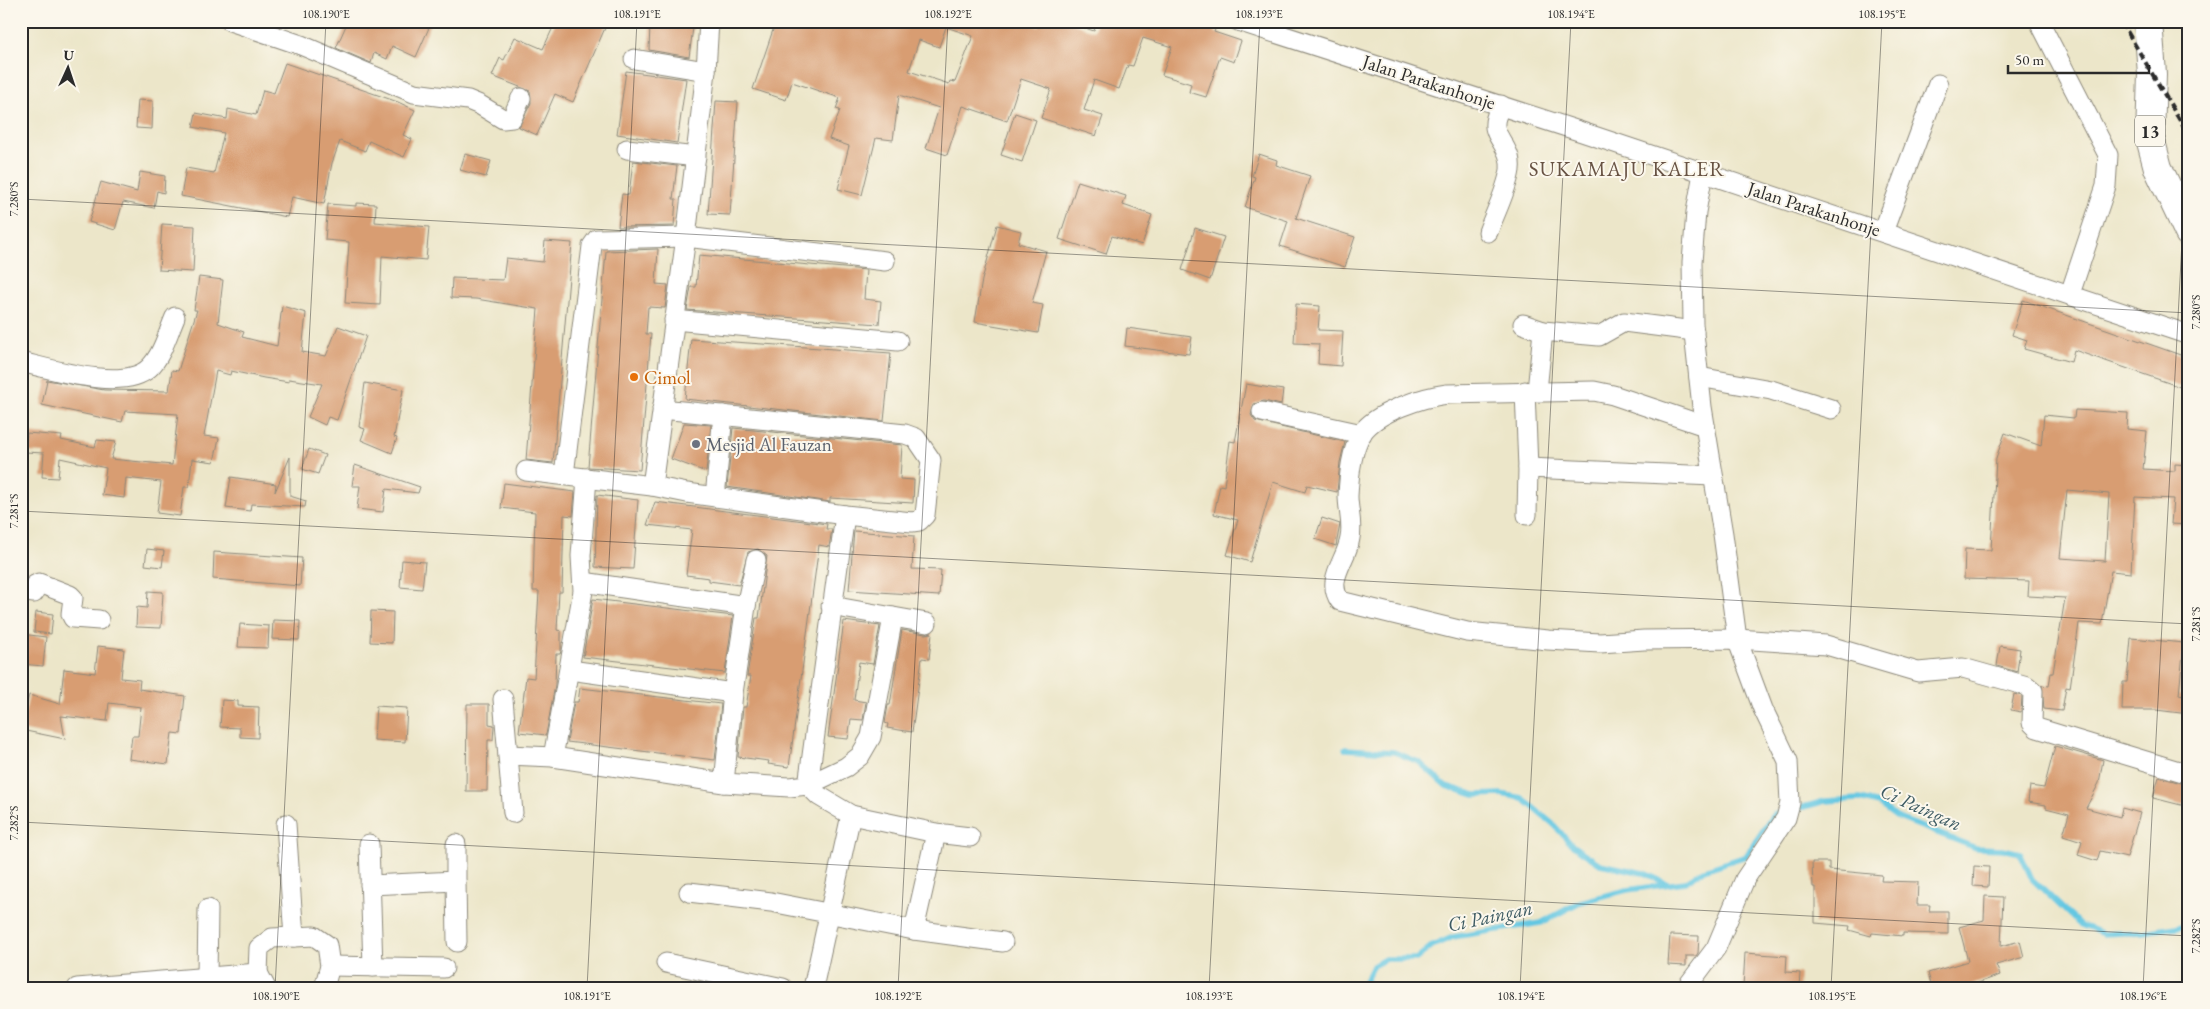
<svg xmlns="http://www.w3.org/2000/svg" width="2210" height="1009" viewBox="0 0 2210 1009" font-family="'EB Garamond',serif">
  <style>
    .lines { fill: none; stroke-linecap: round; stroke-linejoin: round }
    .stream { stroke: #64c7e2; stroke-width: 5.5 }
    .building { fill: #d89d72; fill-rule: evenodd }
    .street-casing { stroke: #8c887a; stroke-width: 21 }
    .highway-casing { stroke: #8c887a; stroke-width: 30 }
    .street { stroke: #fff; stroke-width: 19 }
    .highway { stroke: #fff; stroke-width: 28 }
    .rail { stroke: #2b2b2b; stroke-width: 4; stroke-dasharray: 8 4; stroke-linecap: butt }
    .ticks { fill: none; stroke: #2b2b2b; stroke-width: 1; stroke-opacity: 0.45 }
    .food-dot { fill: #e8710a; stroke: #fbf7ec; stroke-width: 2 }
    .worship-dot { fill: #6b7280; stroke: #fbf7ec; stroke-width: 2 }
    .labels { text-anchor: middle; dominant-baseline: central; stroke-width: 4; stroke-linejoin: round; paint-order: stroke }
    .shield { fill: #fbf7ec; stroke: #696865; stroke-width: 1 }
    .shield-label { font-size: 18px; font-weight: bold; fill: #2b2b2b }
    .street-label { font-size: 19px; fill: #2b2b2b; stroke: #fbf7ec }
    .food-label { font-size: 19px; fill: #c56008; stroke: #fbf7ec; text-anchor: start }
    .worship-label { font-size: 19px; fill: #5b616d; stroke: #fbf7ec; text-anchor: start }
    .water-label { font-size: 20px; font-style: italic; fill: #3c5a62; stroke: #fbf7ec }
    .quarter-label { font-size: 21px; letter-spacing: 1px; fill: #685344; stroke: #fbf7ec }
    .neatline { fill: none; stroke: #2b2b2b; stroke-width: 2 }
    .ticks-label { font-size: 12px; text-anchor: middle; fill: #2b2b2b }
  </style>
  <rect width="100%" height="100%" fill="#fbf7ec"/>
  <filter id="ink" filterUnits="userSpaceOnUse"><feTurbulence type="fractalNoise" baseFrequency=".02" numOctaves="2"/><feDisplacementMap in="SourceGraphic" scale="10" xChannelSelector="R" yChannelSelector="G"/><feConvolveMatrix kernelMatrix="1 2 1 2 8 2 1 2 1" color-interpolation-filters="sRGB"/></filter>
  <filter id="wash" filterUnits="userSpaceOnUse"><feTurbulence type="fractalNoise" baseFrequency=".0096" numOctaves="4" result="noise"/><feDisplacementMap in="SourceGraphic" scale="20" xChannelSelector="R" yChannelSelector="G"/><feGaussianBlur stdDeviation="1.12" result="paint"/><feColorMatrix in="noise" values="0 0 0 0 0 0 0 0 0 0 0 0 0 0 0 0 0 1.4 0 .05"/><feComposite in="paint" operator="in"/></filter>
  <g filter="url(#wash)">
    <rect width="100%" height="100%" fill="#ece6c9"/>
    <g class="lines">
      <g class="stream">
        <polyline points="1345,749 1394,752 1419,762 1446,786 1475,795 1501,794 1522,798 1553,824 1573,846 1600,864 1644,873 1668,884"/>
        <polyline points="1793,810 1825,801 1860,799 1879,804 1896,817 1976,848 2003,849 2020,853 2032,879 2079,924 2103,934 2143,932 2189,925"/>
        <polyline points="1362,988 1373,966 1385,959 1416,959 1432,946 1453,937 1541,923 1580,902 1627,890 1685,882 1704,870 1746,856 1773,815 1784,812"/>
      </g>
    </g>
    <g id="blocks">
      <g class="building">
        <polygon points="348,21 432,21 416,57 392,46 387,59 374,53 371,63 336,48"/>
        <polygon points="556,21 608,21 573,102 555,94 537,135 519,127 531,103 530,91 492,76 500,58 504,60 515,37 543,49"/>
        <path d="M776,21H1022L1039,27L1041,21H1065L1094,31L1097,21H1199L1216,27L1214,32L1241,41L1234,62L1220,57L1206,97L1189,92L1191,84L1162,75L1172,47L1143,38L1133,66L1128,65L1119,89L1094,80L1084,110L1103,116L1096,136L1041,118L1051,89L1021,79L1007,121L963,106L947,155L926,148L939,108L899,95L893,140L876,138L862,195L838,189L849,146L829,139L840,110L836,109L840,98L792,82L786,100L753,89ZM946,27L973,36L955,82L950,81L949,84L909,71L919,40L939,47Z"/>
        <polygon points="650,25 693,28 689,57 649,50"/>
        <polygon points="285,63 398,102 415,110 403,135 412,139 404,157 369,141 365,151 340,141 332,163 324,204 292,197 287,217 181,196 186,168 214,173 224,133 193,127 196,113 227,119 228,109 256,115 263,90 274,93"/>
        <polygon points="626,71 686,79 677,143 617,134"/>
        <polygon points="138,100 153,101 152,129 136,128"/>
        <polygon points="716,101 738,102 730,215 708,214"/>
        <polygon points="1015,113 1036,120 1022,162 1001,155"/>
        <polygon points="465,154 491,161 486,177 460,170"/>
        <polygon points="1259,154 1277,160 1276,165 1310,176 1296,218 1355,237 1345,267 1280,246 1288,221 1245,207 1255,177 1252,176"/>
        <polygon points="633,161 677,166 673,199 676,199 674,226 618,227 622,194 629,195"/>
        <polygon points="140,172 165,176 164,193 157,191 154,208 123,202 115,230 89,222 101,182 137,192"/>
        <polygon points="1078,181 1126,196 1123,205 1152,215 1142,245 1112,236 1106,254 1059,239"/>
        <polygon points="356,203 376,204 375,222 429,227 426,260 382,256 380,305 345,303 349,242 325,240 328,204 356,206"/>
        <polygon points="162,224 195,226 193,272 159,270"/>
        <polygon points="997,225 1021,231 1018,243 1046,251 1032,303 1043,305 1038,333 975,322 982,280"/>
        <polygon points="1195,228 1224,237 1210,280 1182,270"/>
        <polygon points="545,241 572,243 553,463 526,460 538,309 476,299 451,298 452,278 503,280 506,258 543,262"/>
        <polygon points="658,249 656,284 668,285 665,308 648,307 646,334 651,334 640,470 588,467 606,251"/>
        <polygon points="699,255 866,270 864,299 881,301 879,324 687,310 691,287 696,287"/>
        <polygon points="199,277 223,280 218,323 244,332 242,337 277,346 282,306 306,313 302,352 326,356 338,326 366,336 337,420 328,417 325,425 308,417 322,384 289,379 289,382 264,378 231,371 230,375 216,371 204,436 219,438 214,462 192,459 189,487 184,487 180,516 157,513 161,482 126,478 124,498 102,495 106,468 60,458 58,478 42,477 44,453 25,452 27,433 62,436 61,440 95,447 97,440 116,442 111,459 172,465 178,414 125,411 122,422 42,405 47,380 104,390 169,391 172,370 178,371 197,310 194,310"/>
        <polygon points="2023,300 2189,358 2189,390 2074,350 2071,362 2024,349 2027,340 2012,335"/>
        <polygon points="1296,304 1320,306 1318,330 1343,331 1341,366 1318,364 1319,344 1294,343"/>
        <polygon points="1127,328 1192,337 1189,354 1125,346"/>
        <polygon points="691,339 891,353 884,421 685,399"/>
        <polygon points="365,383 403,390 394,437 397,438 392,453 361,440 365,429 359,427"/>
        <polygon points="1246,384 1283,390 1281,405 1264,401 1254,404 1251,415 1255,421 1345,442 1340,462 1337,492 1307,485 1305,492 1273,482 1250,562 1227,555 1238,520 1214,514 1220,485 1224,486 1230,441 1235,442"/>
        <path d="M2075,410L2128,413L2127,429L2147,431L2143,469L2175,471V464L2189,465V525L2171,524L2173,499L2135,497L2131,573L2111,571L2102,624L2079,623L2070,688L2066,687L2062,711L2044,709L2042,685L2049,686L2051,673H2053L2065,598L2028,596L2029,581L1964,579L1965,549L1991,550L1996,458L2005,433L2041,446L2044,415L2074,418ZM2067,490L2109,494L2105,561L2060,558Z"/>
        <polygon points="684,423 711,425 706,472 671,459"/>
        <polygon points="733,428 902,445 900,479 914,480 913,503 830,498 830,502 727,487"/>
        <polygon points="309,449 325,455 318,474 302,469"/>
        <polygon points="290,457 290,496 306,501 305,507 251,504 250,511 226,508 231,477 276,484 275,492"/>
        <polygon points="355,465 420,487 418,493 386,489 383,512 357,509 360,486 352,486"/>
        <polygon points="504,483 575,492 573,516 564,515 562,592 559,592 557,630 561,631 561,651 560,654 556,654 555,685 546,735 519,732 526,677 534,678 539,591 533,591 535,512 501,508"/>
        <polygon points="597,495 638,500 633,569 595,567"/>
        <polygon points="655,502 827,524 826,529 832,529 829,547 819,545 789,767 768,764 769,761 738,757 743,707 746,707 751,676 747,676 756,618 759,618 767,556 758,549 748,552 739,585 709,581 709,578 686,575 692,530 647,525"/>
        <polygon points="1322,518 1340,524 1336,546 1315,539"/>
        <polygon points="854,531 914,536 912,569 941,570 939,596 849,590"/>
        <polygon points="147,549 164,551 162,567 145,565"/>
        <polygon points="214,552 302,558 300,586 213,579"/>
        <polygon points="402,560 425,562 422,589 400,587"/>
        <polygon points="148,591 163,592 161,628 136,627 137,607 147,608"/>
        <polygon points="593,599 733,616 725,673 583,657"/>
        <polygon points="371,611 393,612 392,643 370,642"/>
        <polygon points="36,612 53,614 51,634 34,632"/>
        <polygon points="273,620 300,621 299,640 272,639"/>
        <polygon points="844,621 880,626 873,664 859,662 854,700 866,702 863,720 851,719 848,739 828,737"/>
        <polygon points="240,624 269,626 268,648 238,647"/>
        <polygon points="902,630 925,634 932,633 929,659 922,658 912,732 887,728 888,724 885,723 888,705 890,705"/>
        <polygon points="21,634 46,637 43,666 21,664"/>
        <polygon points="2131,638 2184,643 2179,695 2189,697 2189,714 2156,710 2122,710 2123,682 2127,682"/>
        <polygon points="98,646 124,649 121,678 140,680 139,689 185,696 181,734 172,733 168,764 129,759 132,736 138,736 141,707 109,703 107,721 61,716 65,739 21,730 29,695 60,704 64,669 95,673"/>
        <polygon points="2000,646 2020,649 2017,672 1997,666"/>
        <polygon points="580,688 721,704 715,760 567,742 574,702 578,702"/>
        <polygon points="2014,694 2022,696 2021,712 2011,710"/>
        <polygon points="222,700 238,701 238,706 259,707 258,738 240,737 240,728 220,727"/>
        <polygon points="467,704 489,704 489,724 494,725 493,740 488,740 487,791 466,791"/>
        <polygon points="376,706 407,708 405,742 374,740"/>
        <polygon points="2055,746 2103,760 2099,783 2086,808 2120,817 2122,808 2140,813 2127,857 2100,851 2097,861 2078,855 2082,841 2063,835 2069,814 2046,808 2046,805 2028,802 2030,786 2044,788"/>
        <polygon points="2159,777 2189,785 2189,807 2153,798"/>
        <polygon points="1812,862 1829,862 1829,870 1882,875 1881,881 1918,882 1917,905 1930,905 1929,911 1948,911 1948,934 1903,933 1903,936 1872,933 1871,936 1849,930 1850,926 1815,923 1815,887 1813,887"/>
        <polygon points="1974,866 1989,867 1988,887 1973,886"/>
        <polygon points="1985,896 2003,897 2001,946 2020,941 2024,957 1996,965 2000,975 1975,984 1964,988 1932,988 1928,973 1968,961 1959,927 1984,920"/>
        <polygon points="1670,935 1699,936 1698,953 1696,956 1686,956 1686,966 1668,965"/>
        <polygon points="1745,953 1787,956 1786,972 1800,973 1799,988 1743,988"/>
      </g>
    </g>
  </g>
  <g filter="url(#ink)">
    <use href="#blocks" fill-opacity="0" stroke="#8c887a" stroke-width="1"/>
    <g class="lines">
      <g class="street-casing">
        <g id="street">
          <polyline points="230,21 301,45 414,93 468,100 480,105 503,119 512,118 521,98"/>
          <polyline points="1238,21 1582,132 2189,335"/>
          <polyline points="2039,21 2108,155 2106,186 2070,294"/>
          <polyline points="634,59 706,71"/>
          <polyline points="627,149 696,157"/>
          <path d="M1488,232C1495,213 1507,190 1510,170C1513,149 1493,137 1495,123C1495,117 1499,111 1501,105"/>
          <polyline points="1883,232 1938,84"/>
          <polyline points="674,320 898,341"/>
          <polyline points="1523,324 1543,331"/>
          <path d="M21,362C51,369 124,392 149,368C162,356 168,333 175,317"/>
          <polyline points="1699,377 1771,390 1831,409"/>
          <polyline points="1525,391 1528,468"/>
          <polyline points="1537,391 1543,331 1599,336 1624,322 1694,331"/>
          <polyline points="662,409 905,434 916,438 931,460 925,515 919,521 912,522 845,515 687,493 652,486 686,237 706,71 709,21"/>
          <polyline points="1262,412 1362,434"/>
          <path d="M1705,426L1613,395L1594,391L1447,394C1423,397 1376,412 1362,433C1351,450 1349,476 1348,496C1348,510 1353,523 1350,538C1347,560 1325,579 1340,601L1467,632L1548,640L1600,643L1644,640L1737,639L1826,645L1918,672L1963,668L2027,686L2033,691L2032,723L2037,728L2189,774"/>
          <polyline points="526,471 652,486"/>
          <polyline points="564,475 592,246 597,239 686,237 885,261"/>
          <polyline points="587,478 581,556 583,591 553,757 724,783 789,787 808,785 846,767 860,756 871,737 893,617"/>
          <polyline points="715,497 723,415"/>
          <polyline points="1527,515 1528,468 1713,476"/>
          <polyline points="583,582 746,606 733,693 724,783"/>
          <polyline points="21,591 34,593 35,585 39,583 70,595 73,598 71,614 73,618 99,620"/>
          <polyline points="746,606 756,560"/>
          <polyline points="831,606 927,623"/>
          <polyline points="570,670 733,693"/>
          <polyline points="503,699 513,813"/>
          <polyline points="508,755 553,757"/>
          <polyline points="851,815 936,833 970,837"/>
          <polyline points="936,833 914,930 1003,942"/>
          <polyline points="369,844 373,967"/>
          <polyline points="456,881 457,942"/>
          <polyline points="370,885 456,881 456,844"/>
          <polyline points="689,892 771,902 914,930"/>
          <polyline points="294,937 314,936 327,945 330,966 324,988"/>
          <polyline points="666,963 783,988"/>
          <polyline points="330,966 444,968"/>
          <polyline points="258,973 259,948 272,938 294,937 286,824"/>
          <polyline points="207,977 208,909"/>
          <polyline points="77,988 258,973 266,988"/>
          <polyline points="813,988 851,815 819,796 808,785 845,515"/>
          <polyline points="1686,988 1716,948 1745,879 1786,818 1790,803 1788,761 1763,709 1737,639 1723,534 1702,407 1693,324 1692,262 1696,212 1703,173"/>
        </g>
      </g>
      <g class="highway-casing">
        <polyline id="highway" points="2148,21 2152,74 2150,138 2158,168 2189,233"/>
      </g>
      <use href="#street" class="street"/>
      <use href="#highway" class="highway"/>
      <polyline class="rail" points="2121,21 2189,136"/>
    </g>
  </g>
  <path class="ticks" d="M21,199L2189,313M21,511L2189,624M21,822L2189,936M275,988L326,21M587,988L637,21M898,988L948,21M1209,988L1260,21M1520,988L1571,21M1831,988L1882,21M2143,988L2189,107"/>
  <circle class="food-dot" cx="634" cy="377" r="5"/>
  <circle class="worship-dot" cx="696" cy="444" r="5"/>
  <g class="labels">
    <rect class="shield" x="2135" y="115.5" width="30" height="31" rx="4"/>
    <g class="shield-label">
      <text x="2150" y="131">13</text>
    </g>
    <g class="street-label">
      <text transform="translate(1429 82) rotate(18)">Jalan Parakanhonje</text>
      <text transform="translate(1814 209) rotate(18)">Jalan Parakanhonje</text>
    </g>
    <g class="food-label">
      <text x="644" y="377">Cimol</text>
    </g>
    <g class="worship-label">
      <text x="706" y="444">Mesjid Al Fauzan</text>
    </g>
    <g class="water-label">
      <text transform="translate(1921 807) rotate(24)">Ci Paingan</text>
      <text transform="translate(1490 916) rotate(-12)">Ci Paingan</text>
    </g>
    <g class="quarter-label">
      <text x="1627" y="168">SUKAMAJU KALER</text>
    </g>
  </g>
  <rect width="2210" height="1009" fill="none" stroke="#fbf7ec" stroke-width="55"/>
  <g transform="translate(68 68) rotate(3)" stroke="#fbf7ec" stroke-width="4" paint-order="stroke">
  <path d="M0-4L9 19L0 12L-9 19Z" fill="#2b2b2b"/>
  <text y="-8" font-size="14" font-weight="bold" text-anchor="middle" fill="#2b2b2b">U</text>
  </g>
  <path d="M2008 65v8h141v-8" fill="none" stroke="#2b2b2b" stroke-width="2.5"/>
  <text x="2015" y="65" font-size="15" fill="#2b2b2b" stroke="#fbf7ec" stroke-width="4" paint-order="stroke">50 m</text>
  <rect x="28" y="28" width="2154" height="954" class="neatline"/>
  <g class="ticks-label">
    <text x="326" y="18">108.190°E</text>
    <text x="637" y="18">108.191°E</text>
    <text x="948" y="18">108.192°E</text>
    <text x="1259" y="18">108.193°E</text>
    <text x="1571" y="18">108.194°E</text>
    <text x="1882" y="18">108.195°E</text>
    <text transform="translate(14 199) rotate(-90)" y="4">7.280°S</text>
    <text transform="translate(2196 312) rotate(-90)" y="4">7.280°S</text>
    <text transform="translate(14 511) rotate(-90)" y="4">7.281°S</text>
    <text transform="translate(2196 624) rotate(-90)" y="4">7.281°S</text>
    <text transform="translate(14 823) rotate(-90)" y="4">7.282°S</text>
    <text transform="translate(2196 936) rotate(-90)" y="4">7.282°S</text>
    <text x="276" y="1000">108.190°E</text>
    <text x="587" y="1000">108.191°E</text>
    <text x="898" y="1000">108.192°E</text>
    <text x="1209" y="1000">108.193°E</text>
    <text x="1521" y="1000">108.194°E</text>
    <text x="1832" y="1000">108.195°E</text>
    <text x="2143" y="1000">108.196°E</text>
  </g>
</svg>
